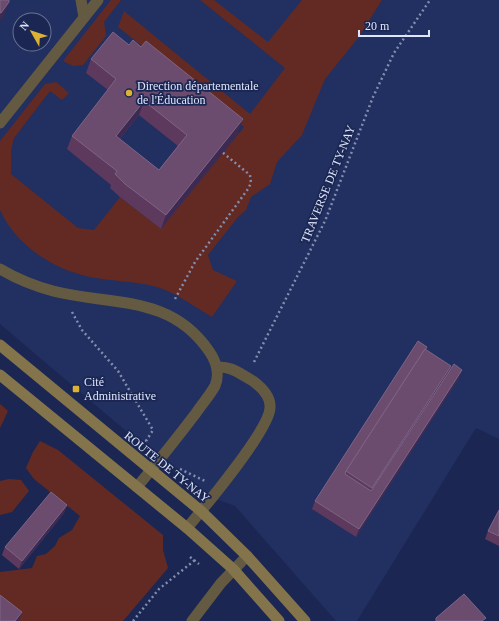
<svg xmlns="http://www.w3.org/2000/svg" width="499" height="621" viewBox="0 0 499 621" font-family="Georgia,serif">
  <style>
    .built { fill: #212f61; fill-rule: evenodd }
    .green { fill: #622a23 }
    .lines { fill: none; stroke-linecap: round; stroke-linejoin: round }
    .path { stroke: #838dad; stroke-width: 2.5; stroke-dasharray: 2 3; stroke-linecap: butt }
    .minor { stroke: #645a41; stroke-width: 11 }
    .secondary { stroke: #84744c; stroke-width: 11 }
    .wall { fill: #5e395e; fill-rule: evenodd }
    .shaded-wall { fill: #3d2a52 }
    .building { fill: #6b4c6f; stroke: #7d6485; fill-rule: evenodd }
    .poi-dot { fill: #dcb233; stroke: #1b2752; stroke-width: 1.5 }
    .labels { text-anchor: middle; dominant-baseline: central; stroke-width: 3.5; stroke-linejoin: round; paint-order: stroke }
    .poi-label { font-size: 12px; fill: #dee6fd; stroke: #1b2752; text-anchor: start }
    .street-label { font-size: 12px; fill: #dee6fd; stroke: #1b2752 }
  </style>
  <rect width="100%" height="100%" fill="#1b2752"/>
  <path class="built" d="M0,0H499V439L476,428L357,621H336L235,506L199,493L0,324ZM20,20H44V44H20Z"/>
  <g class="green">
    <polygon points="111,0 121,0 104,22 106,36 83,65 73,66 63,61"/>
    <path d="M200,0H214L268,42L302,0H382L358,38L325,79L302,135L277,162L270,184L251,197L246,210L238,217L208,255L213,270L237,281L212,317C193,306 174,291 153,286C132,281 110,281 90,277C52,269 16,245 0,210V141L45,84L56,82L69,93L62,100L50,91L14,138L11,151V174L78,228L94,230L120,197L161,229L244,127L118,27L124,11L250,114L285,68Z"/>
    <polygon points="0,404 8,411 0,428"/>
    <polygon points="40,441 58,450 163,535 163,550 168,568 123,621 15,621 0,607 0,572 32,568 37,556 46,554 55,546 59,538 72,530 80,516 34,479 26,468 33,452"/>
    <polygon points="9,479 21,480 29,491 12,512 0,515 0,481"/>
  </g>
  <g class="lines">
    <g class="path">
      <polyline points="175,299 195,262 248,189 251,183 250,175 222,152"/>
      <polyline points="72,312 82,330 118,371 153,430 146,441 147,442"/>
      <polyline points="254,362 325,221 373,97 394,53 430,0"/>
      <polyline points="180,469 205,481"/>
      <polyline points="190,557 199,564"/>
      <polyline points="133,621 159,589 195,560"/>
    </g>
    <g class="minor">
      <polyline points="81,0 84,17"/>
      <polyline points="0,123 98,0"/>
      <path d="M0,269C17,279 34,286 53,291C112,306 170,294 209,351C216,361 220,374 215,386C210,395 202,404 196,413C177,438 157,463 137,487"/>
      <path d="M187,528C203,509 269,430 270,408C271,397 261,387 253,381C240,374 232,366 217,367"/>
      <polyline points="192,621 221,583 247,556"/>
    </g>
    <g class="secondary">
      <polyline points="0,345 201,511 247,556 305,621"/>
      <polyline points="0,375 187,528 233,569 279,621"/>
    </g>
  </g>
  <g class="wall">
    <path d="M91,59L238,133L161,229L120,197L110,188L111,185L67,149L72,136L108,90L86,73ZM139,115L178,146L159,170L120,139Z"/>
    <polygon points="427,347 426,350 459,378 356,537 312,509 315,501"/>
    <polygon points="67,505 64,513 19,569 2,555 5,547"/>
    <polygon points="499,510 499,546 485,539 488,531"/>
  </g>
  <g class="shaded-wall">
    <polygon points="9,2 4,16 0,21 0,13"/>
    <polygon points="144,101 139,115 111,150 116,136"/>
    <polygon points="243,119 238,133 161,229 166,215"/>
    <polygon points="451,366 448,374 368,499 372,488"/>
    <polygon points="462,370 459,378 356,537 359,529"/>
    <polygon points="67,505 64,513 19,569 22,561"/>
    <polygon points="22,612 19,621 15,621"/>
  </g>
  <g class="building">
    <polygon points="0,0 9,0 9,2 1,13 0,13"/>
    <path d="M113,32L129,45L133,40L141,47L146,41L243,119L166,215L125,184L115,174L117,171L72,136L116,79L91,59ZM144,101L187,135L159,170L116,136Z"/>
    <polygon points="418,341 427,347 425,350 425,349 346,471 345,474 371,491 454,364 462,370 359,529 315,501"/>
    <polygon points="425,349 451,366 372,488 346,471"/>
    <polygon points="51,492 67,505 22,561 5,547"/>
    <polygon points="499,510 499,536 488,531"/>
    <polygon points="464,594 486,618 482,621 436,621 436,618"/>
    <polygon points="0,595 22,612 15,621 0,621"/>
  </g>
  <g class="poi-dot">
    <circle cx="129" cy="93" r="4"/>
    <rect x="72" y="385" width="8" height="8" rx="2"/>
  </g>
  <g class="labels">
    <g class="poi-label">
      <text x="137" y="86">Direction départementale<tspan x="137" dy="14">de l'Éducation</tspan></text>
      <text x="84" y="382">Cité<tspan x="84" dy="14">Administrative</tspan></text>
    </g>
    <g class="street-label">
      <text transform="translate(328 184) rotate(-68)">TRAVERSE DE TY-NAY</text>
      <text transform="translate(167 467) rotate(39)">ROUTE DE TY-NAY</text>
    </g>
  </g>
  <g transform="translate(32 32) rotate(309)"><circle r="19" fill="#1b2752" stroke="#697396"/>
  <path d="M0-3L7 15L0 10L-7 15Z" fill="#dcb233"/>
  <text y="-6" font-size="11" font-weight="bold" text-anchor="middle" fill="#dee6fd">N</text>
  </g>
  <path d="M359 30v6h70v-6" fill="none" stroke="#dee6fd" stroke-width="2"/>
  <text x="365" y="30" font-size="12" fill="#dee6fd" stroke="#1b2752" stroke-width="3" paint-order="stroke">20 m</text>
</svg>
